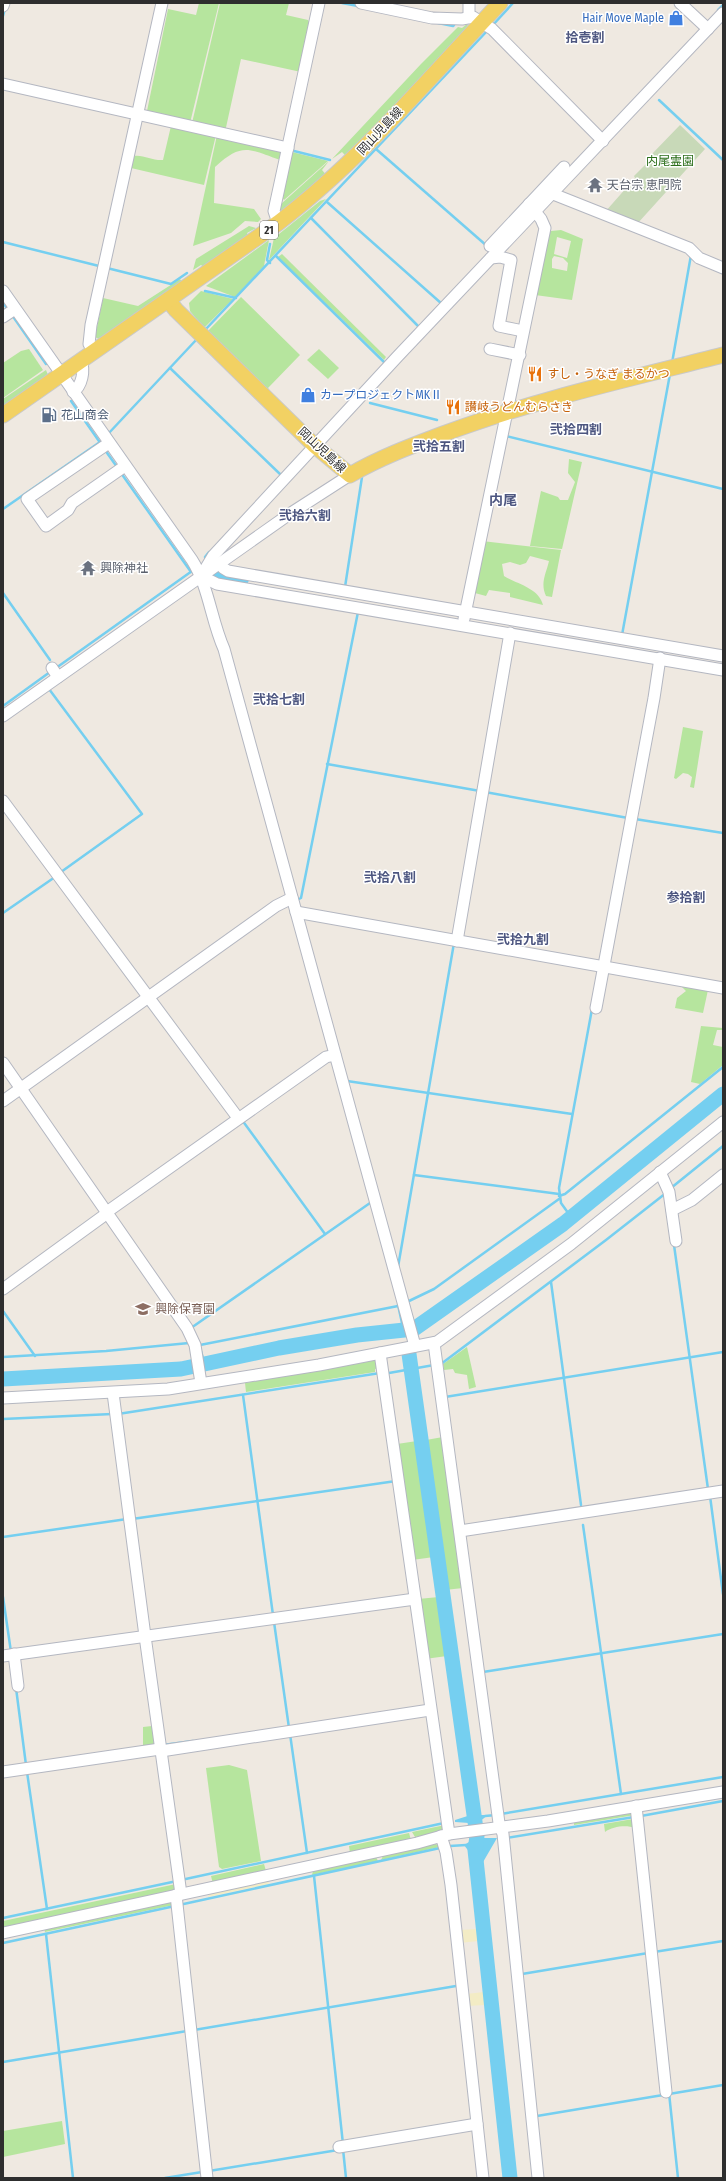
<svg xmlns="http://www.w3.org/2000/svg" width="726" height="2181" viewBox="0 0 726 2181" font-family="'Fira Sans Condensed','Noto Sans JP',sans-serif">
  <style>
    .green { fill: #b6e59e; fill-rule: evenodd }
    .sand { fill: #f3ecc5 }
    .cemetery { fill: #c8d9b8 }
    .water { fill: #75cff0 }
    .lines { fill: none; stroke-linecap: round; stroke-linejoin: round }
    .stream { stroke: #75cff0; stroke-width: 2.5 }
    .river { stroke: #75cff0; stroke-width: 15 }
    .minor-casing { stroke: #b4b7c1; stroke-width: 13 }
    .major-casing { stroke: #c9c9c9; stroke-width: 17 }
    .minor { stroke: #fff; stroke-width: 11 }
    .major { stroke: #f2d163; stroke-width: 15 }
    .labels { text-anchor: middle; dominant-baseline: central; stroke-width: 3; stroke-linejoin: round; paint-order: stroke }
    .shield { fill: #fff; stroke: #6d6d6d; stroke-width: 1 }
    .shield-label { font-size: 11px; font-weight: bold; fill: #2e2e2e }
    .shop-label { font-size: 12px; fill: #366cbe; stroke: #fff; text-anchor: end }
    .street-label { font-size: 12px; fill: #2e2e2e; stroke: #fff }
    .park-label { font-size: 12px; fill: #2c6e1b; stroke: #fff }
    .worship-label { font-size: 12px; fill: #5b616d; stroke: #fff; text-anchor: start }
    .food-label { font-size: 12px; fill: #c56008; stroke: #fff; text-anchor: start }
    .service-label { font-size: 12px; fill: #4e5e75; stroke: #fff; text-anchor: start }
    .education-label { font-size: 12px; fill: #785e54; stroke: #fff; text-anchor: start }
    .neighbourhood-label { font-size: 13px; font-weight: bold; fill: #4d5680; stroke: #fff }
    .quarter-label { font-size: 14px; font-weight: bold; fill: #4d5680; stroke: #fff }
  </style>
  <rect width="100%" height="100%" fill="#efe9e1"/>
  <g class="green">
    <polygon points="199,3 219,3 190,123 147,111 168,9 196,15"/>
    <polygon points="220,3 289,3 286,15 308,20 311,26 301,72 241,59 225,132 192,123"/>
    <polygon points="467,24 469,29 348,158 342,152 332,159 421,64 458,27 462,28"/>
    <path d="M171,126L216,135L204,185L131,168L133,156C143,154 153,161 163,160Z"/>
    <path d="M217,135L283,150L280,160C249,149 242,142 215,167L214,203L254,209L261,219L258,222L245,221L231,233L193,246Z"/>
    <polygon points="292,152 328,161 284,200 282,197"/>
    <polygon points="329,161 322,170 328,177 282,214 279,211 281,204"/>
    <polygon points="326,199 269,260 274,238 320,201"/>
    <polygon points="249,226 256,228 247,233 249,237 204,267 201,265 193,270 196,259"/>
    <path d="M561,230L583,239L572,300L535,295L548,234L551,231ZM557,237L571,241L567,258L554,254ZM554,256L563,258L568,263L567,271L552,268V259Z"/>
    <polygon points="269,240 264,266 235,297 206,286"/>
    <polygon points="282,254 386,357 384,360 278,257"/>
    <polygon points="180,279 182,282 99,339 95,337 103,298 138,306"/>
    <polygon points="201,291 233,299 204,328 190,311 189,303"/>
    <polygon points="241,297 300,355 268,388 273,395 206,333"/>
    <polygon points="29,349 43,370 3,398 3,363 21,351"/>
    <polygon points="319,349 339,368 328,379 307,360"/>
    <polygon points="46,370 48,375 3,407 3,399"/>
    <polygon points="569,459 582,462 562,549 530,546 541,491 558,497 560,500 568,500 575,482 568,473"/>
    <path d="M482,541L561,550L552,597L546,596C540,583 546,574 549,561L530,556L526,563L520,565L510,562L502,564L504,576C517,584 539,588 543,605L510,597V593L489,590L486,596L471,592Z"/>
    <polygon points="683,727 703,731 694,788 690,787 692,777 688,774 683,773 676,779 674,778"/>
    <polygon points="680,985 708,990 703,1013 675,1008 677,998 686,991"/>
    <polygon points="701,1026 723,1028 723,1030 717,1030 713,1045 723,1047 723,1065 700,1084 691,1082"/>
    <polygon points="467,1347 476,1387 469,1389 467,1375 455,1373 453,1369 444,1370 443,1364"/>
    <polygon points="377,1359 378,1368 375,1369 375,1372 246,1392 245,1383"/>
    <polygon points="443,1437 463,1588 445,1590 426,1440"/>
    <polygon points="417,1441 434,1557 412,1560 397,1444"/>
    <polygon points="439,1597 447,1656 425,1659 418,1599"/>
    <polygon points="152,1726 155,1744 143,1746 143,1727"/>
    <polygon points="229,1765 247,1770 261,1861 222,1869 219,1867 206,1768"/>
    <polygon points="632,1811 635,1815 574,1825 574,1822"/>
    <path d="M633,1819L635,1828C627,1825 613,1826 605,1832L604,1824Z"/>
    <polygon points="445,1825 445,1831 415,1837 412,1832"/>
    <polygon points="409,1833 411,1840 350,1853 349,1846"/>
    <polygon points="436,1844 440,1847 381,1860 383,1856"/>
    <polygon points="376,1857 378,1861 312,1875 313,1871"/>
    <polygon points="264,1864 266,1871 213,1884 211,1876"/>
    <polygon points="176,1884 177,1890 3,1929 3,1921"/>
    <polygon points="172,1901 174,1905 45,1932 44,1928"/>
    <polygon points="62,2121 65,2144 3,2157 3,2131"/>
  </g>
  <g class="sand">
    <polygon points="268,1881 269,1884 208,1897 210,1893"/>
    <polygon points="477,1929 478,1941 460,1943 459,1930"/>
    <polygon points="484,1992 485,2005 467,2006 466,1994"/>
  </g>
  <polygon class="cemetery" points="680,125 705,149 637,224 605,212 635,178 634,176 652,158 651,155"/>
  <polygon class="water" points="477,1813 479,1815 488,1815 479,1822 481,1838 497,1838 479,1869 473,1870 470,1853 464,1845 474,1839 469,1823 455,1822 455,1820"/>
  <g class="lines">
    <g class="stream">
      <polyline points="342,3 358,6"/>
      <polyline points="718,10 723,5"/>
      <polyline points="3,16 5,9"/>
      <polyline points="438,23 453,26 454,25"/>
      <polyline points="492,26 513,3"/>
      <polyline points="659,100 723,160"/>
      <polyline points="376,149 487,246"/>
      <polyline points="290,150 330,160"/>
      <polyline points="327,202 442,304"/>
      <polyline points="311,218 420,328"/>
      <polyline points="3,242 99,266"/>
      <polyline points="276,256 386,364"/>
      <polyline points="270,263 267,260 270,244"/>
      <polyline points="107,268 171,284 187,273"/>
      <polyline points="205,291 236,298"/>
      <polyline points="3,302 8,310"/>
      <polyline points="12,315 46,364"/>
      <polyline points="205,330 488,30"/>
      <polyline points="672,363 691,255"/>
      <polyline points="170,368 281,475"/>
      <polyline points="71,401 101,444"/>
      <polyline points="370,403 437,420"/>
      <polyline points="108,434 197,339"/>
      <polyline points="506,436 723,489"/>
      <polyline points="105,450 117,467"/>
      <polyline points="121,473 191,572"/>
      <polyline points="3,509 100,442"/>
      <polyline points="205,557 209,552"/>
      <polyline points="345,587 362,477"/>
      <polyline points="3,593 50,660"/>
      <polyline points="622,635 670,374"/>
      <polyline points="56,668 192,571"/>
      <polyline points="49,689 142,814 61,872"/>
      <polyline points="3,706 50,672"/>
      <polyline points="327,764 480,791"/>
      <polyline points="485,792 628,818"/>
      <polyline points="635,819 723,833"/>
      <polyline points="297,900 301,898 358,612"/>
      <polyline points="3,913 55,877"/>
      <polyline points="347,1081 572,1114"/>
      <polyline points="242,1120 325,1234"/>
      <polyline points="414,1175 559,1194"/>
      <polyline points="671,1188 723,1146"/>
      <polyline points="559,1196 565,1194 723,1067"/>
      <polyline points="571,1217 561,1203 559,1188 592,1009"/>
      <polyline points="674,1245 708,1489"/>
      <polyline points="398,1267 454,943"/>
      <polyline points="551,1282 581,1505"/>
      <polyline points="409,1301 434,1289 559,1199"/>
      <polyline points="398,1305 404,1332"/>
      <polyline points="3,1311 35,1356"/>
      <polyline points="191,1328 370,1203"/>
      <polyline points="200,1345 398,1306"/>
      <polyline points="201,1351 204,1362"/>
      <polyline points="3,1357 106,1351 189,1343"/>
      <polyline points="441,1364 606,1240 666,1193"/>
      <polyline points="389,1373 434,1365"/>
      <polyline points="243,1395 273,1615"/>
      <polyline points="445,1397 723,1352"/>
      <polyline points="118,1414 380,1373"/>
      <polyline points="3,1419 112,1414"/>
      <polyline points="710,1496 723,1594"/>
      <polyline points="132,1519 396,1481"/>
      <polyline points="583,1525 621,1794"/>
      <polyline points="3,1537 127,1519"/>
      <polyline points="3,1597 11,1652"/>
      <polyline points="274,1622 289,1728"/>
      <polyline points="483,1672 723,1634"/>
      <polyline points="16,1688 26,1765"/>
      <polyline points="290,1734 307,1853"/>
      <polyline points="163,1745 193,1741"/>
      <polyline points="27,1772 47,1909"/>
      <polyline points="501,1814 723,1777"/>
      <polyline points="485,1816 496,1815"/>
      <polyline points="641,1816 723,1801"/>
      <polyline points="507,1838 634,1817"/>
      <polyline points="450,1846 466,1845"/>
      <polyline points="314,1876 343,2144"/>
      <polyline points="181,1880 444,1823"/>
      <polyline points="179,1905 440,1848"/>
      <polyline points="3,1918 177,1881"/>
      <polyline points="46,1934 73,2178"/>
      <polyline points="3,1943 175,1906"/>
      <polyline points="654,1952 723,1941"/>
      <polyline points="522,1974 648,1953"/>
      <polyline points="194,2030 456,1986"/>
      <polyline points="3,2062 187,2031"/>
      <polyline points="669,2093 678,2178"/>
      <polyline points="537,2116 723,2085"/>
      <polyline points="343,2149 346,2178"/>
      <polyline points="209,2171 338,2150"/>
      <polyline points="165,2178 202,2172"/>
    </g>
    <g class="river">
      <polyline points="216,571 242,578"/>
      <polyline points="409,1354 477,1836 475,1850 510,2178"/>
      <polyline points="3,1379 181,1369 279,1348 357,1335 414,1329 563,1224 723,1094"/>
    </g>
    <g class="minor-casing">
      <g id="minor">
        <polyline points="361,3 432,18 462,19 473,17 492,29 603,141"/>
        <polyline points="680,3 708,29"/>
        <polyline points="3,6 4,3"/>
        <polyline points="469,17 469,3"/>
        <polyline points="3,84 288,148"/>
        <polyline points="553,194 689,248 699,258 723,268"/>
        <polyline points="278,223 274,211 319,3"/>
        <polyline points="490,246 564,167"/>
        <polyline points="491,258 500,257 511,260 499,326 523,331"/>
        <path d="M3,291L192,560C209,587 211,620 224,649L415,1346"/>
        <polyline points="3,317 15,309"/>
        <polyline points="490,349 520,355"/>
        <polyline points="94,351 89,344 91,325 162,3"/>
        <path d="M73,392C82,386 85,371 81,360"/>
        <polyline points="109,443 27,499 46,526 68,510 72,503 125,466"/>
        <polyline points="223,568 228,571 723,656"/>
        <polyline points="201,576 213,556 398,356 723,13"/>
        <polyline points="201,576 217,584 723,670"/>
        <polyline points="464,619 545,228 541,219 529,204"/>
        <polyline points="52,668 58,677"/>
        <polyline points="3,716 291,513 350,475"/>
        <polyline points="3,801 238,1118"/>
        <polyline points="296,912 723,988"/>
        <polyline points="457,941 510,633"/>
        <polyline points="596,1008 654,698 660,658"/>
        <polyline points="3,1063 187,1328 195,1345 201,1383"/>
        <polyline points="3,1101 276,906 292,898"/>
        <polyline points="660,1172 669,1192 676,1241"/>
        <polyline points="672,1210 692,1200 723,1175"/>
        <polyline points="3,1289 102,1217 111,1209 326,1057 335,1055"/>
        <polyline points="434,1343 499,1823 503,1834 538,2178"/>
        <polyline points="380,1353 449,1834"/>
        <polyline points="113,1393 145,1636 181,1894"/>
        <polyline points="3,1398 168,1389 319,1365 437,1342 571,1244 723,1122"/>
        <polyline points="460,1531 723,1491"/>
        <polyline points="14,1654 18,1686"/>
        <polyline points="3,1656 415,1599"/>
        <polyline points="161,1751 430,1710"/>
        <polyline points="3,1772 160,1749"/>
        <polyline points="636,1806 666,2092"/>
        <polyline points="441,1836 446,1852 451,1885 483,2178"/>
        <polyline points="176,1895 207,2178"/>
        <polyline points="3,1933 417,1843 449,1834 548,1821 723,1792"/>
        <polyline points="339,2147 477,2124"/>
      </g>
    </g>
    <g class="major-casing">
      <g id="major">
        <path d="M168,300L176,310L314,445L350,475C379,458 411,446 443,434C534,400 629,379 723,355"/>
        <path d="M3,415L278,223C361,160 428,79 500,3"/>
      </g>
    </g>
    <use href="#minor" class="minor"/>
    <use href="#major" class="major"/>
  </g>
  <defs>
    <g id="shop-bare" transform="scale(1.2)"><path d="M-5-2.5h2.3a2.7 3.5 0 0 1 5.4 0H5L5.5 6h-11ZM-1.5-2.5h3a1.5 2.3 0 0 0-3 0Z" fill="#3f7fe0" stroke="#fff" stroke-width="2.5" paint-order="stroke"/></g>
    <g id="temple-bare" transform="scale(1.2)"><path d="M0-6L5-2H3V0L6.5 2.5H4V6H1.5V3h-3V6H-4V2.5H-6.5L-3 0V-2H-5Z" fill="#6b7280" stroke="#fff" stroke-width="2.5" paint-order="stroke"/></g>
    <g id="restaurant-bare" transform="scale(1.2)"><path d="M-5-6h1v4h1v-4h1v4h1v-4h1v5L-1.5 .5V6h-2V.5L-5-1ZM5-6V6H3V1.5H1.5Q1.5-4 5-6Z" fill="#e8710a" stroke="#fff" stroke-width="2.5" paint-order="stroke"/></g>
    <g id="fuel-bare" transform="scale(1.2)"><path d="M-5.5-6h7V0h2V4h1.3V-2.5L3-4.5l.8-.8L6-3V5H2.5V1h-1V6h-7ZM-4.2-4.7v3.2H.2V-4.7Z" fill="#5c6f8a" stroke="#fff" stroke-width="2.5" paint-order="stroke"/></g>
    <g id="school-bare" transform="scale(1.2)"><path d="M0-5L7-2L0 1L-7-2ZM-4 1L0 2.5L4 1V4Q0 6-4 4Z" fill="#8d6e63" stroke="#fff" stroke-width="2.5" paint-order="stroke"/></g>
  </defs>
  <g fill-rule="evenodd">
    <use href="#shop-bare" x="676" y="18"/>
    <use href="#temple-bare" x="595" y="185"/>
    <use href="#restaurant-bare" x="535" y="374"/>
    <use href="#shop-bare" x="308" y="395"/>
    <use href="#restaurant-bare" x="453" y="407"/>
    <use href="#fuel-bare" x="49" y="415"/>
    <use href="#temple-bare" x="88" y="568"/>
    <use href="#school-bare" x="143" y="1309"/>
  </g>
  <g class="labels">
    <rect class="shield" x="260" y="221" width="18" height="18" rx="3"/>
    <g class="shield-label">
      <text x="269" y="230">21</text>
    </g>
    <g class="shop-label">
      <text x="664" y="18">Hair Move Maple</text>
      <text x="320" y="395" text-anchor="start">カープロジェクトMKⅡ</text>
    </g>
    <g class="street-label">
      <text transform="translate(380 131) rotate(-47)">岡山児島線</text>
      <text transform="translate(322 450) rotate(43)">岡山児島線</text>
    </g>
    <g class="park-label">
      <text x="670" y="161">内尾霊園</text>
    </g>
    <g class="worship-label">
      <text x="607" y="185">天台宗 恵門院</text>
      <text x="100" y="568">興除神社</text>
    </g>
    <g class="food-label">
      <text x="547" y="374">すし・うなぎ まるかつ</text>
      <text x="465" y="407">讃岐うどんむらさき</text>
    </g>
    <g class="service-label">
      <text x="61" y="415">花山商会</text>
    </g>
    <g class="education-label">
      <text x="155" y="1309">興除保育園</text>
    </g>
    <g class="neighbourhood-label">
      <text x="585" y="37">拾壱割</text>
      <text x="576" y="429">弐拾四割</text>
      <text x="439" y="446">弐拾五割</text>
      <text x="305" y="515">弐拾六割</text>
      <text x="279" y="699">弐拾七割</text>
      <text x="390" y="877">弐拾八割</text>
      <text x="686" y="897">参拾割</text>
      <text x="523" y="939">弐拾九割</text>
    </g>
    <g class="quarter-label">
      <text x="503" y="500">内尾</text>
    </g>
  </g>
  <rect width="726" height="2181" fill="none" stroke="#2e2e2e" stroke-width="8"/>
</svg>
